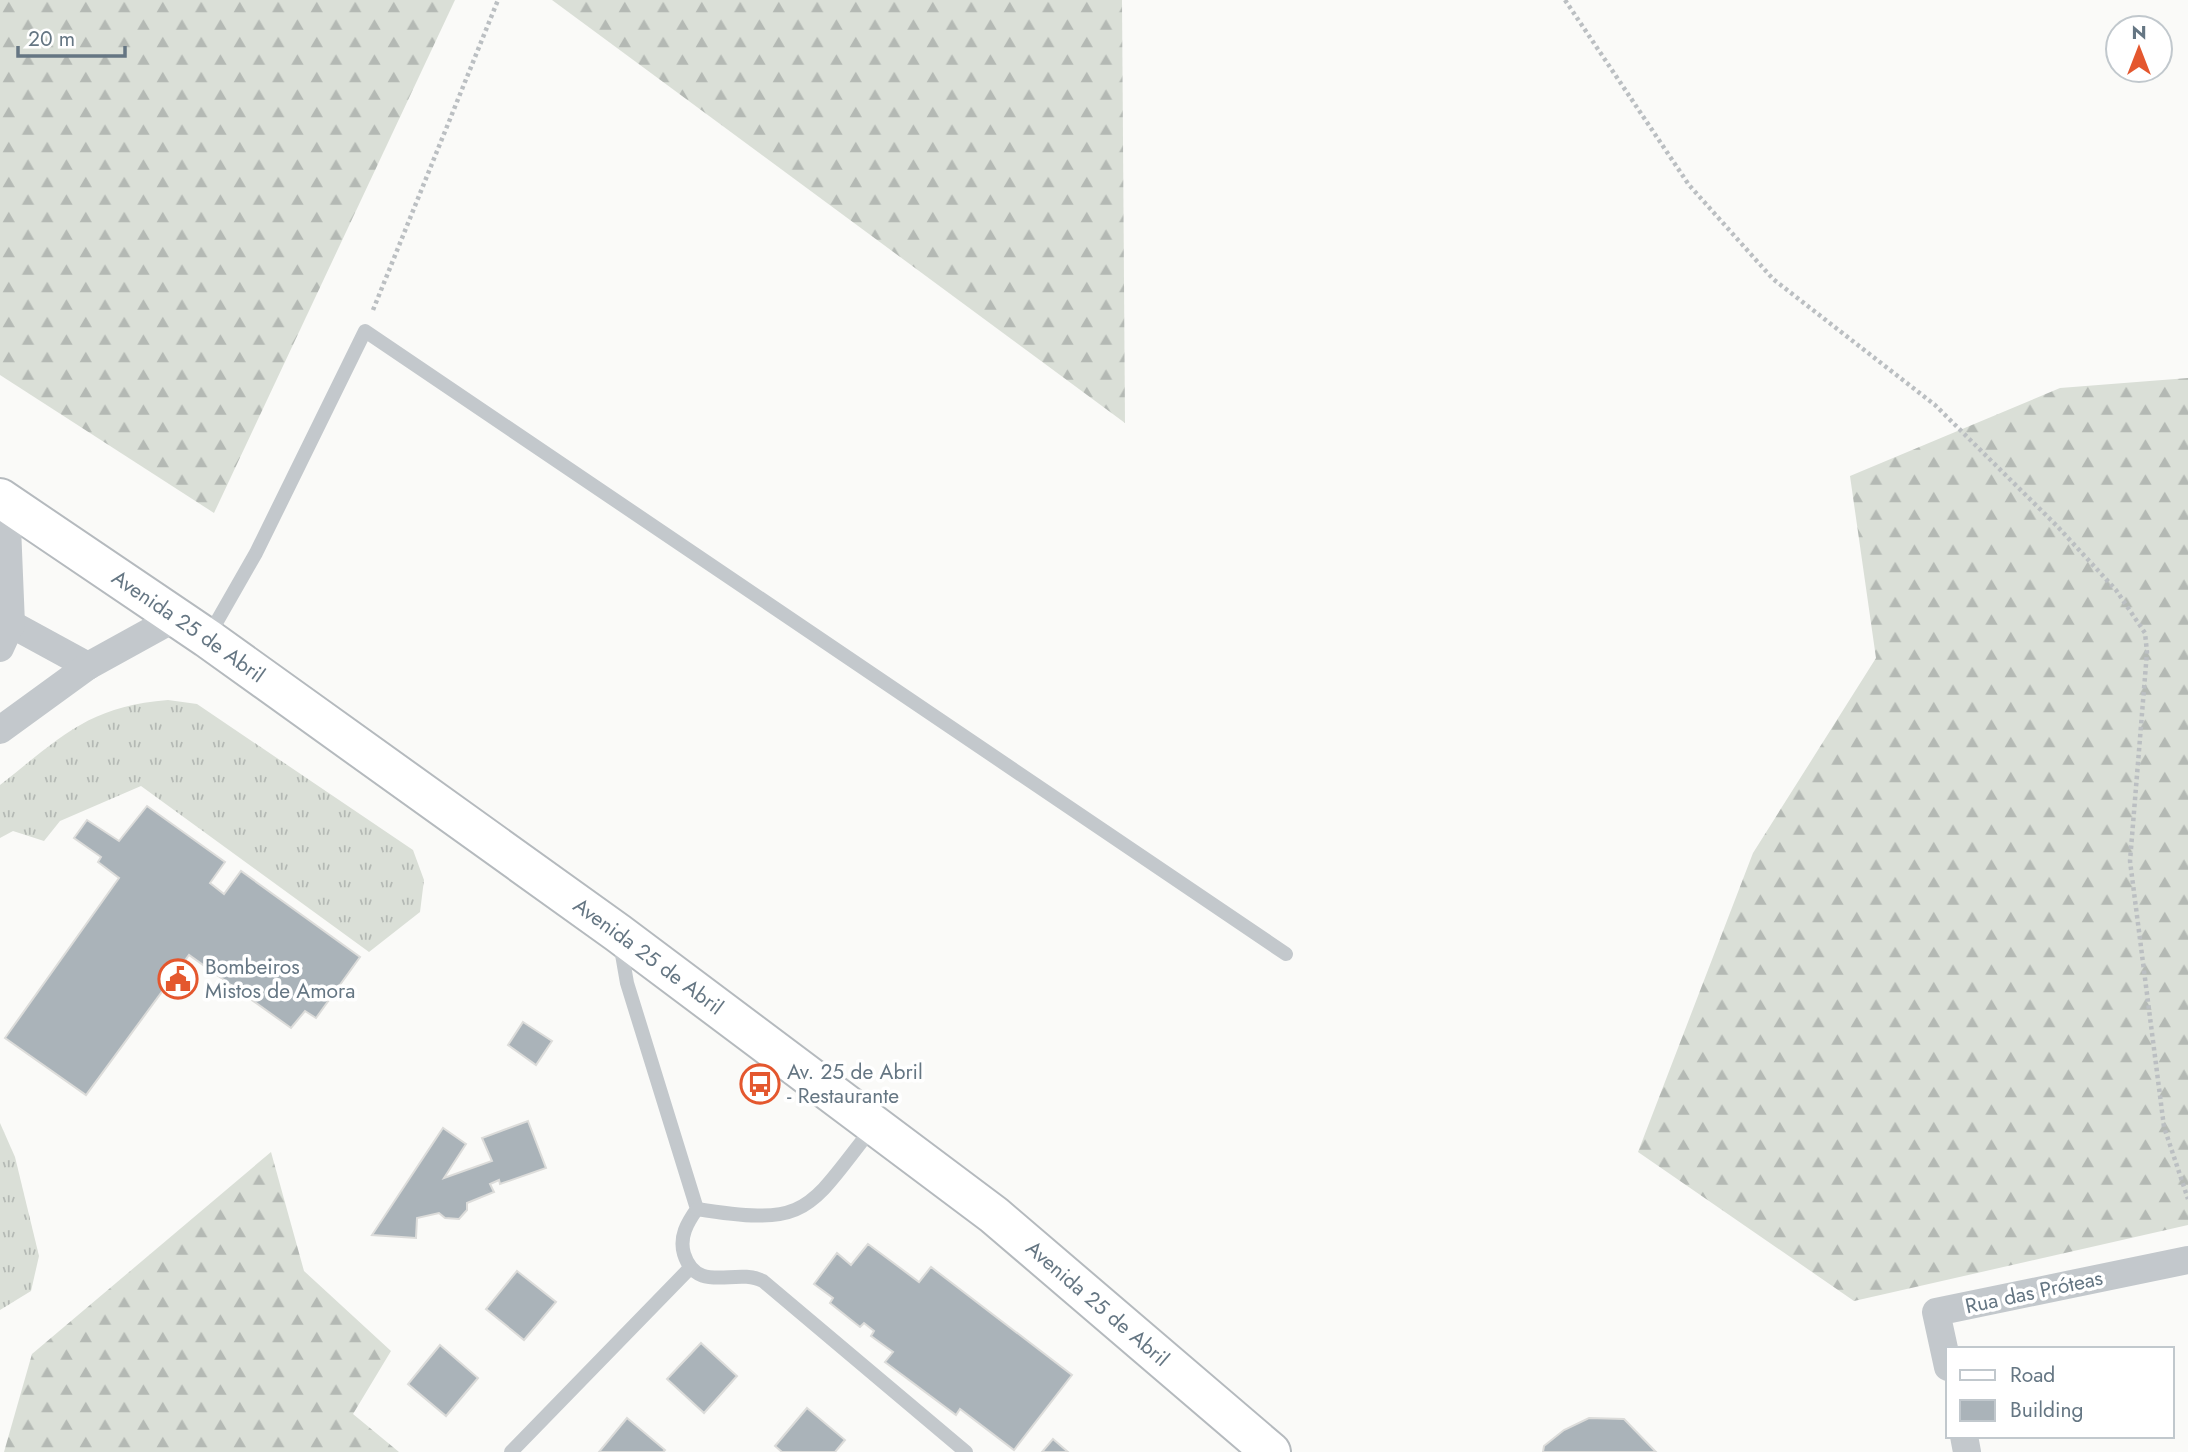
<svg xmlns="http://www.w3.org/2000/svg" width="2188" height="1452" viewBox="0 0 2188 1452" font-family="Jost,sans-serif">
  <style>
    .grass { fill: url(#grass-tufts) }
    .forest { fill: url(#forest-firs) }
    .building { fill: #aab3b9; stroke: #dcdcda; stroke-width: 2 }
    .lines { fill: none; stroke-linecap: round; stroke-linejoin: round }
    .primary-casing { stroke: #b5babe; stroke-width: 42 }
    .path { stroke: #bbbfc2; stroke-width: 4.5; stroke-dasharray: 3.5 3.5; stroke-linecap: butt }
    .service { stroke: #c3c8cc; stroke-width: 14 }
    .minor { stroke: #c3c8cc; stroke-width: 28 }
    .primary { stroke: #fff; stroke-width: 38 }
    .labels { text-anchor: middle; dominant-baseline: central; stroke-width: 7; stroke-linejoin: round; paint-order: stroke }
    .street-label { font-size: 21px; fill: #657683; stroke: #fff }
    .poi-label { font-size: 21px; fill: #657683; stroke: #fff; text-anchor: start }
  </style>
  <defs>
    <pattern id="grass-tufts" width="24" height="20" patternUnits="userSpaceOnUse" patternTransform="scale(1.75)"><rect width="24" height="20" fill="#dadfd7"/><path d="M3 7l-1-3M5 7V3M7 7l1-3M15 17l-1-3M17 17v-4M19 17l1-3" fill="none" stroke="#b4b9b4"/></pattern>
    <pattern id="forest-firs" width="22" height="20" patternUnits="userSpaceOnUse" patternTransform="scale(1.75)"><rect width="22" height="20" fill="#dadfd7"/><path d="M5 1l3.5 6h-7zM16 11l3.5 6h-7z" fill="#b4b9b4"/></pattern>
  </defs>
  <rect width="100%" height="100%" fill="#fafaf8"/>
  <g class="grass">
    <path d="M168,700L197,704L413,850L424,880L420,912L369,952L141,786L60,821L44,841L13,831L0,838V785C60,738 88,706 168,700Z"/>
    <polygon points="0,1123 15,1157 39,1256 31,1291 0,1310"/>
  </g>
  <g class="forest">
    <polygon points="0,0 455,0 214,513 0,375"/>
    <polygon points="552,0 1122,0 1125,423"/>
    <polygon points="2188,378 2188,1225 1854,1301 1638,1152 1753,853 1876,658 1850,476 2060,388"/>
    <polygon points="271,1152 304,1271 391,1351 353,1414 399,1452 4,1452 32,1354"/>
  </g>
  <g class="building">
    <polygon points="147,806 225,862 210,883 224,894 241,871 360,957 316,1018 305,1011 291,1028 189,955 86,1095 5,1038 119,878 98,862 101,857 74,838 87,820 119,841"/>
    <polygon points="523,1022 552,1041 536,1065 508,1045"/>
    <polygon points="528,1121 546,1168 500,1184 499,1180 490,1184 494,1192 467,1203 467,1210 459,1219 445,1218 439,1213 417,1218 416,1238 372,1235 443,1128 466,1144 444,1178 492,1161 482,1138"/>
    <polygon points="868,1244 919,1282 931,1267 1072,1375 1014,1450 960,1409 956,1415 885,1362 893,1352 871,1336 874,1331 864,1323 860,1327 830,1303 833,1298 814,1284 837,1253 851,1265"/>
    <polygon points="517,1271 556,1302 524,1340 486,1309"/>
    <polygon points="701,1343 737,1376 704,1413 667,1379"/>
    <polygon points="440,1345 478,1378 446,1416 408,1384"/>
    <polygon points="807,1408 845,1440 835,1452 782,1452 775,1446"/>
    <polygon points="627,1418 665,1450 663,1452 599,1452"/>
    <polygon points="1589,1418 1624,1419 1656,1452 1543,1452 1544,1446 1564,1430"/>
    <polygon points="1053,1439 1068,1452 1042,1452"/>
  </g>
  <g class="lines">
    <g class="primary-casing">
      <g id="primary">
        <path id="s1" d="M0,498L207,638L618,933L994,1215L1271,1452"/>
      </g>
    </g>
    <g class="path">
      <polyline points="1565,0 1689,185 1773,279 1935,405 2057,526 2116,590 2145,633 2147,652 2130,861 2164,1127 2188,1199"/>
      <polyline points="373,310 498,0"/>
    </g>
    <g class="service">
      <polyline points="208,637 256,553 365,331 1286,954"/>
      <path d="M620,943L627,983L697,1209C687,1223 679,1237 684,1254C697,1295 736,1267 763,1281L966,1452"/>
      <path d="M697,1209C809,1227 807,1211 873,1127"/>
      <polyline points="511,1452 690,1268"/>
    </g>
    <g class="minor">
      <polyline points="11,624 88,666"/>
      <polyline points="0,648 11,624 6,502"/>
      <polyline points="0,730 88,666 175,618"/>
      <polyline points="1948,1367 1936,1312 2188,1260"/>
      <polyline points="1964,1436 1967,1452"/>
    </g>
    <use href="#primary" class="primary"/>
  </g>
  <defs>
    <g id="civic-ring" transform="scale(2.0125)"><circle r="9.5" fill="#fff" stroke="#e4572e" stroke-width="1.5"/><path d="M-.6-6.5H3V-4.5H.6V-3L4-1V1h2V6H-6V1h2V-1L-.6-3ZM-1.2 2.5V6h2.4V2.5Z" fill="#e4572e"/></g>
    <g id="bus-ring" transform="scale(2.0125)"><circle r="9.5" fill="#fff" stroke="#e4572e" stroke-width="1.5"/><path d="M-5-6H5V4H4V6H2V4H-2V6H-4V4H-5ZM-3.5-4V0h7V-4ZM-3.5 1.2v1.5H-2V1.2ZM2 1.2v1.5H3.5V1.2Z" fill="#e4572e"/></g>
  </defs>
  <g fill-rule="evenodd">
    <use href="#civic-ring" x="178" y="979"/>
    <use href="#bus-ring" x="760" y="1084"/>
  </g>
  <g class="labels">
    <g class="street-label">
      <text stroke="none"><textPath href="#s1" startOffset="228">Avenida 25 de Abril</textPath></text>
      <text stroke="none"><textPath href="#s1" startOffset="794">Avenida 25 de Abril</textPath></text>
      <text transform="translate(2034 1292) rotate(-12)">Rua das Próteas</text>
      <text stroke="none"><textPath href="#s1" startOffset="1362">Avenida 25 de Abril</textPath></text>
    </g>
    <g class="poi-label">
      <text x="205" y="967">Bombeiros<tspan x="205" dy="24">Mistos de Amora</tspan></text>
      <text x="787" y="1072">Av. 25 de Abril<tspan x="787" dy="24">- Restaurante</tspan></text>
    </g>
  </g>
  <rect x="1946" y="1347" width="228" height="91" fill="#ffffff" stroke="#c1c8cd" stroke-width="2"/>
  <rect x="1960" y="1370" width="35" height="10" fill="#ffffff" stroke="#c1c8cd" stroke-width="2"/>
  <text x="2010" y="1382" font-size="21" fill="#657683">Road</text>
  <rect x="1960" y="1400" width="35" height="21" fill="#aab3b9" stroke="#c1c8cd" stroke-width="2"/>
  <text x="2010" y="1417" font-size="21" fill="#657683">Building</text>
  <g transform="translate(2139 49)"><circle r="33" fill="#ffffff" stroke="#c1c8cd" stroke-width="2"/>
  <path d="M0-5L12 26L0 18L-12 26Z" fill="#e4572e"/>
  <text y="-10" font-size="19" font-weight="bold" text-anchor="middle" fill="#657683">N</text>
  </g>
  <path d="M18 46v10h107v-10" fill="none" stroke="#657683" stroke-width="3.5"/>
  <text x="28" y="46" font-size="21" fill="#657683" stroke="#ffffff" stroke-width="5" paint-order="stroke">20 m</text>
</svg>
